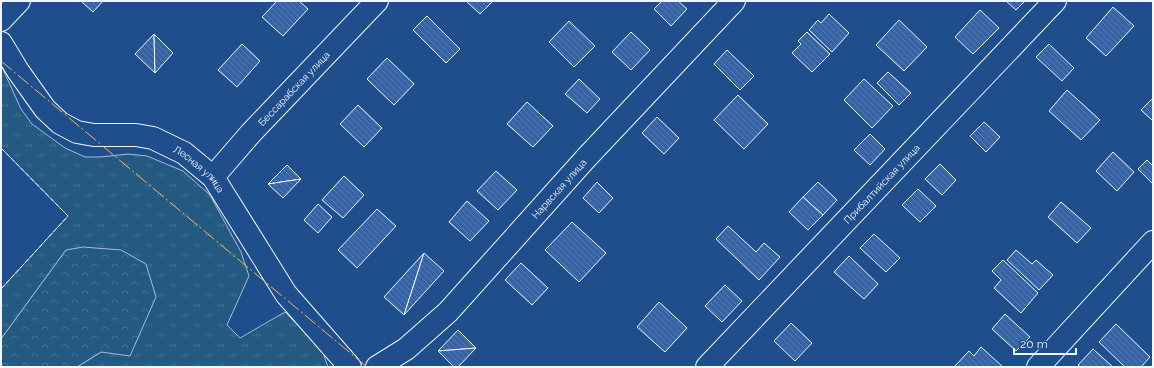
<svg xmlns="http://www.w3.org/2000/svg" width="1154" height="368" viewBox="0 0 1154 368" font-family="Raleway,sans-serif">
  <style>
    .grass { fill: url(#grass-tufts); stroke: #a8bbd7 }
    .forest { fill: url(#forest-crowns); stroke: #a8bbd7 }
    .building { fill: url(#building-back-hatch); stroke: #f2f6ff }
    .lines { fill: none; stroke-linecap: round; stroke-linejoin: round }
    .minor-casing { stroke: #f2f6ff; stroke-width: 24 }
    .minor { stroke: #1f4e8c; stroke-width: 22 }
    .fence { stroke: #f2f6ff; stroke-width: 1; stroke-dasharray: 5 2; stroke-linecap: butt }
    .power { stroke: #ffb74d; stroke-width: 1; stroke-dasharray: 14 3 2 3; stroke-linecap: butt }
    .labels { text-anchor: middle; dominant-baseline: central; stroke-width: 3; stroke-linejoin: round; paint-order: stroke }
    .street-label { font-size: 10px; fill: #f2f6ff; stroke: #1f4e8c }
  </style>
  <defs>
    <pattern id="grass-tufts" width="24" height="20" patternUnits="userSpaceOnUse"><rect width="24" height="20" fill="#245a82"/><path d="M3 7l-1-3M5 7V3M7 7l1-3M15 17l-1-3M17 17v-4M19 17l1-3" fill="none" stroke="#447295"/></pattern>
    <pattern id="forest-crowns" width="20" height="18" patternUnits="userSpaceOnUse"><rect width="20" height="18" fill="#245a82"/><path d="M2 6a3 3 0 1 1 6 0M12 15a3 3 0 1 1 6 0" fill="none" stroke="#447295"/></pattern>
    <pattern id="building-back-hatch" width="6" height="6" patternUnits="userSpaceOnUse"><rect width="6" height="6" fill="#3563a3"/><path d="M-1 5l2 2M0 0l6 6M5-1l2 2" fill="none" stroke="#537ab1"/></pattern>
  </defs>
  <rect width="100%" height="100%" fill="#1f4e8c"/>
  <polygon class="grass" points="1,65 21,109 32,124 65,148 85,157 100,157 128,154 147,156 183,171 210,195 241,252 249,276 227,325 240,338 285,312 322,350 328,367 77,367 101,352 66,250 1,339 1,289 68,216 1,148"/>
  <polygon class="forest" points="83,247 121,250 146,264 156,297 130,356 101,352 77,367 1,367 1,339 66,250"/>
  <g class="building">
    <polygon points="81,1 103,1 93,12"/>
    <polygon points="277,1 299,1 308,9 283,36 262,17"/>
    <polygon points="466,1 493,1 480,14"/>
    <polygon points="662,1 678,1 687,9 671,26 654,9"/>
    <polygon points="1006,1 1025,1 1016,10"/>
    <polygon points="1113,7 1134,26 1106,56 1086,38"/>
    <polygon points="980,10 999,28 973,54 955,37"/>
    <polygon points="829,14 849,33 832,52 809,30 818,20 821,23"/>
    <polygon points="427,16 460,49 446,63 413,30"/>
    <polygon points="899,20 927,47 904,71 876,45"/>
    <polygon points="569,21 595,46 574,67 549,42"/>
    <polygon points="631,32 650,50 631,70 612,52"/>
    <polygon points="807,32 830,54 812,72 792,53 801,44 798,41"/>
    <polygon points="154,34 155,73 135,54"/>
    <polygon points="154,34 173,53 155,73"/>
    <polygon points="242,44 260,61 237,87 218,70"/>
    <polygon points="1049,44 1074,68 1062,81 1036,57"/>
    <polygon points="727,50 754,76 740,90 714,64"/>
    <polygon points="387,58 414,84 394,105 367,79"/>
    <polygon points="888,72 911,93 899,105 877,83"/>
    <polygon points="579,79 600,99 587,113 565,94"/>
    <polygon points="864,79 893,106 872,128 844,100"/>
    <polygon points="1067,90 1100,120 1081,140 1049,111"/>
    <polygon points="738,95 768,124 744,149 714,120"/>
    <polygon points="1153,98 1153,121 1141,110"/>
    <polygon points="527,102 553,126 533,147 507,124"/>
    <polygon points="358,105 382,128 364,147 340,124"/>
    <polygon points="657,117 679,138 664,154 642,133"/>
    <polygon points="984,122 1000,137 986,152 970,136"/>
    <polygon points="870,134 885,149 870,165 854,150"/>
    <polygon points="1113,152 1134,172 1117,191 1096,171"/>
    <polygon points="1147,160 1153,166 1153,184 1138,169"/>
    <polygon points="940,164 956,180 942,195 925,179"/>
    <polygon points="287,165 301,179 268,184"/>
    <polygon points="496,171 517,190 498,210 477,191"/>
    <polygon points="344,176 364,195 343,218 322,200"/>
    <polygon points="301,179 283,198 268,184"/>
    <polygon points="597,182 613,198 599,213 583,198"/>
    <polygon points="818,182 837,200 823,215 803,197"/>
    <polygon points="918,189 936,206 920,222 902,205"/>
    <polygon points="803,197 823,215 808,230 789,212"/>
    <polygon points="467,201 489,221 470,241 449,222"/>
    <polygon points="1061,202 1091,228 1077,243 1048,217"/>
    <polygon points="318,204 332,217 318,233 304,220"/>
    <polygon points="377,209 396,226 357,268 338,250"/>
    <polygon points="572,222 606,253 579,282 545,250"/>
    <polygon points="728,226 756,252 764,243 780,257 759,280 716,239"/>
    <polygon points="874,234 900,258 886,272 860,248"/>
    <polygon points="1016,250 1032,264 1036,260 1053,275 1039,290 1007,260"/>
    <polygon points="424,253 404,315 384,297"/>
    <polygon points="424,253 444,271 404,315"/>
    <polygon points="849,256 878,284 864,299 834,272"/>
    <polygon points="1003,260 1038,293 1021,313 994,288 1001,280 992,271"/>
    <polygon points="521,263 548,288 532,305 505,280"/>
    <polygon points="725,285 742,301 722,322 705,306"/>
    <polygon points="659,302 687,328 665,352 637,327"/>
    <polygon points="1005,314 1030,337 1016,351 992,329"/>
    <polygon points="791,323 812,343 795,361 774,341"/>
    <polygon points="1116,324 1150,357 1141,367 1125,367 1099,342"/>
    <polygon points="458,330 476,348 438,351"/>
    <polygon points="981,347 1003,367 954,367 969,351 974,356"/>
    <polygon points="476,348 458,367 454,367 438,351"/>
    <polygon points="1093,349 1113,367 1081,367 1078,365"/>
  </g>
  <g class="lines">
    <g class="minor-casing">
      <g id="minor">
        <polyline points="1,20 19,1"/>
        <path id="s1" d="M1,43L18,71L45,109L60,123L77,132L94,135H136L153,138L184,153L213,177L286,294L350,367"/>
        <path id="s2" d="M213,177L251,133L377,1"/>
        <path id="s3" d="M377,367L406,349L448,312L587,157L734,1"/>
        <path id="s4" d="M707,367L1055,1"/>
        <polyline points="1038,367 1153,242"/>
      </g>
    </g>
    <use href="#minor" class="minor"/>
    <polyline class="fence" points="1,148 68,216 1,289"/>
    <polyline class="power" points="1,61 367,367"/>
  </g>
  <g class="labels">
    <g class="street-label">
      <text stroke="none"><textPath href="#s2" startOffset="120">Бессарабская улица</textPath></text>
      <text stroke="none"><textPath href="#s1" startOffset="252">Лесная улица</textPath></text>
      <text stroke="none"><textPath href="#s4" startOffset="253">Прибалтийская улица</textPath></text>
      <text stroke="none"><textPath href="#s3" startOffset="256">Нарвская улица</textPath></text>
    </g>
  </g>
  <rect width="1154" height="368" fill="none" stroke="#f2f6ff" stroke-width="4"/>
  <path d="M1014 348v6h62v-6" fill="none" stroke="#f2f6ff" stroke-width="2"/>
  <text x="1020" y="348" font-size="12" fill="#f2f6ff" stroke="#1f4e8c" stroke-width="3" paint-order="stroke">20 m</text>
</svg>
